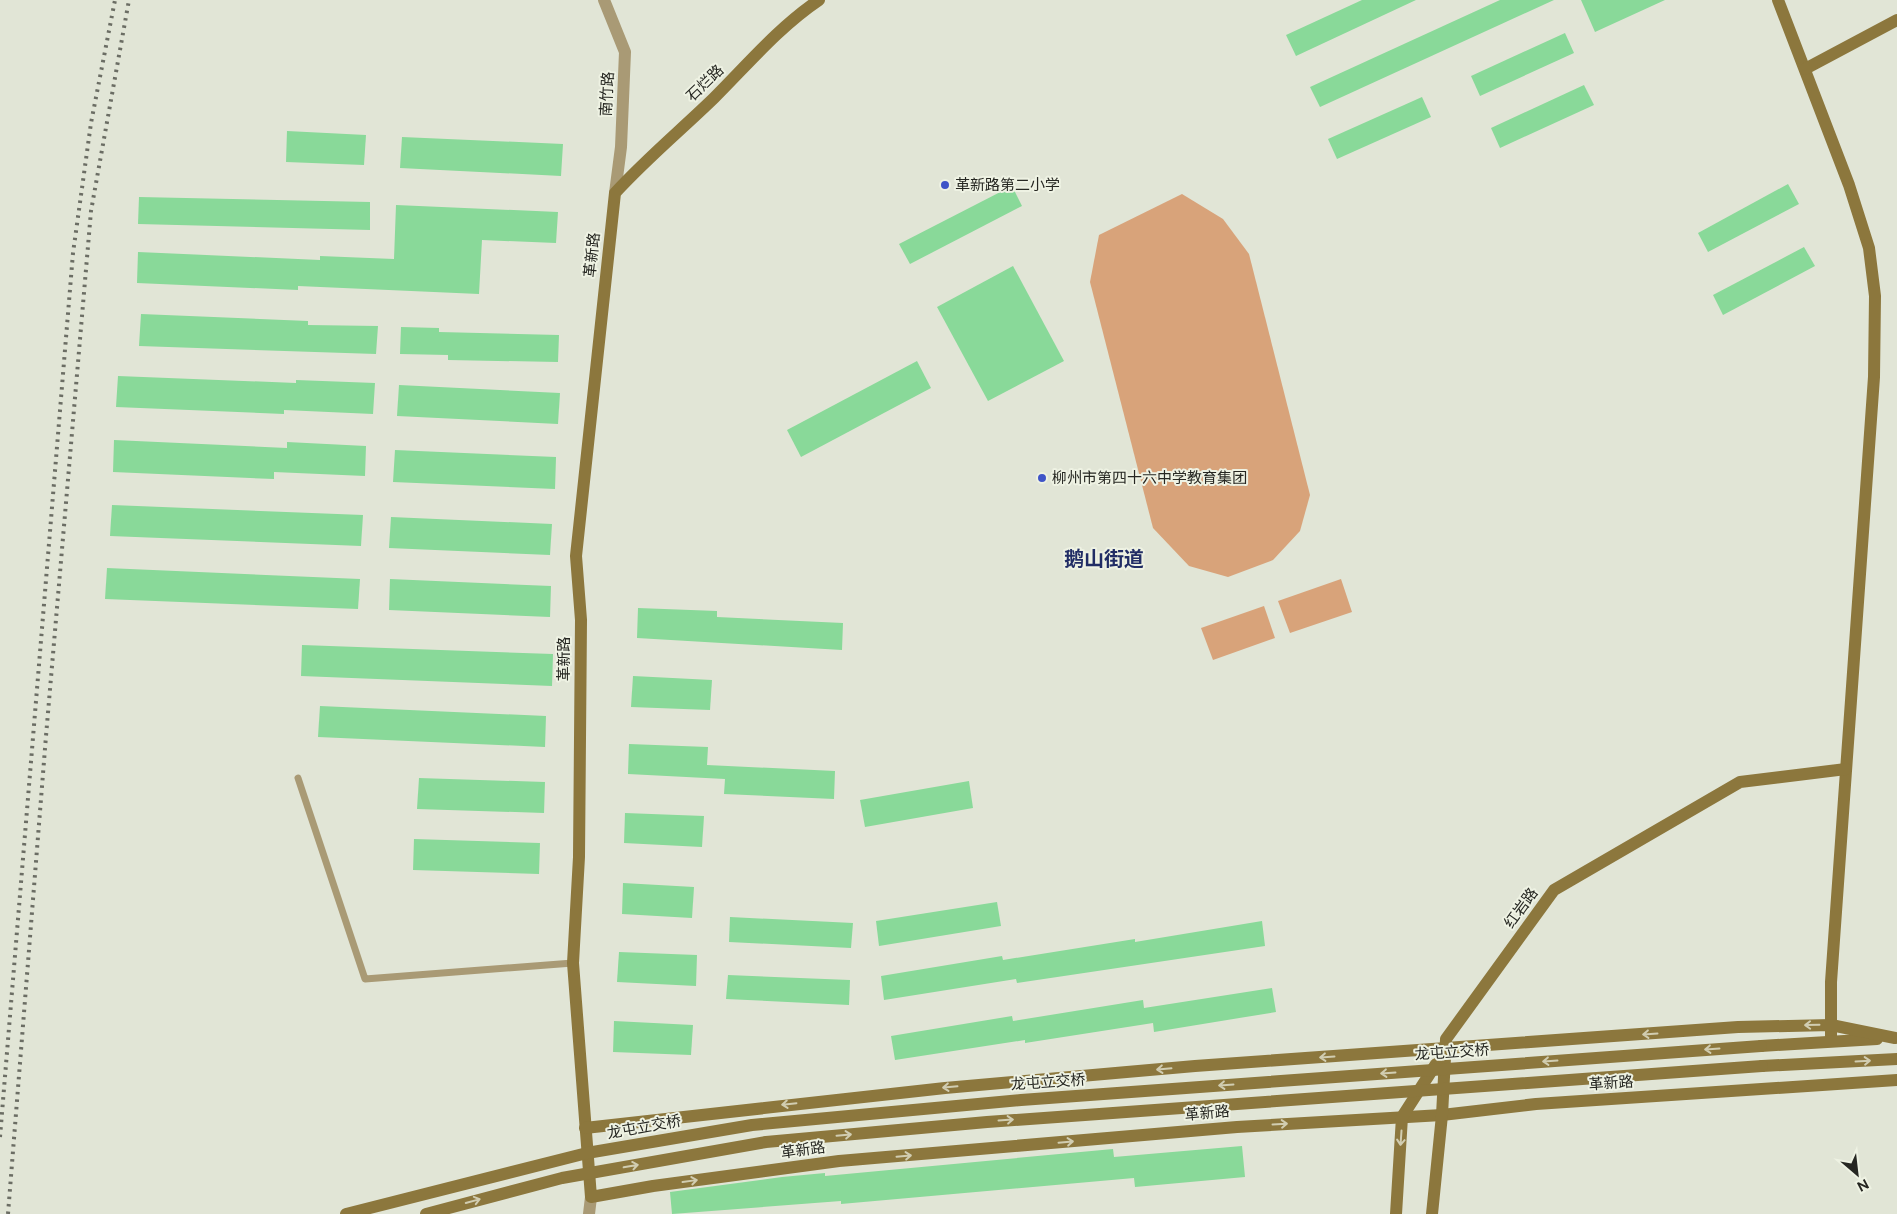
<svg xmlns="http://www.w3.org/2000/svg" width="1897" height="1214" viewBox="0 0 1897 1214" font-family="Figtree,'Noto Sans SC',sans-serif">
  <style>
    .green { fill: #d8a37a }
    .building { fill: #89d999 }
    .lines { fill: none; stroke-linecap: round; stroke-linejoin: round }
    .lane { stroke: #a99a75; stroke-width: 7 }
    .street { stroke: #a99a75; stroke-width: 12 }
    .secondary { stroke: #8c773d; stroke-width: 12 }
    .rail { stroke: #6b6d64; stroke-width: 4; stroke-dasharray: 2.5 5; stroke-linecap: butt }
    .secondary-bridge { stroke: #8c773d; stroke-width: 12 }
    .oneway { stroke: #d1cdb1 }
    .poi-dot { fill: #3f54c7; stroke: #eef2e3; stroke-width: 2 }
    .labels { text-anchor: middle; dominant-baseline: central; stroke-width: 4; stroke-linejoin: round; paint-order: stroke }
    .street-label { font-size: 15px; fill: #262722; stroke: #eef2e3 }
    .poi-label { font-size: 15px; fill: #262722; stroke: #eef2e3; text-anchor: start }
    .district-label { font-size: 20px; font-weight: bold; fill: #212d65; stroke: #eef2e3 }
  </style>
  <rect width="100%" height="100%" fill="#e1e5d6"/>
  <g class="green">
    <polygon points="1182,194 1223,219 1249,254 1310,495 1300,531 1273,560 1228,577 1189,566 1153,528 1090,282 1099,235"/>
    <polygon points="1341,579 1352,612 1290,633 1278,601"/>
    <polygon points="1264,606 1275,638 1213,660 1201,628"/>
  </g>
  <g class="building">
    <polygon points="1362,0 1416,0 1296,56 1286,35"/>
    <polygon points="1500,0 1554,0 1320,107 1310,87"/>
    <polygon points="1581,0 1665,0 1595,32"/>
    <polygon points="1565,33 1574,53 1480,96 1471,76"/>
    <polygon points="1584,85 1594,105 1500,148 1491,128"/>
    <polygon points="1422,97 1431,117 1337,159 1328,139"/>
    <polygon points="287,131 366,135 364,165 286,162"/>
    <polygon points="402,137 563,144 561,176 400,168"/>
    <polygon points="1788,184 1799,204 1708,252 1698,233"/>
    <polygon points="1012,186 1022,206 910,264 899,244"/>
    <polygon points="139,197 370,202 370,230 138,224"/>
    <polygon points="396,205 558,212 556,243 482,240 479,294 298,286 298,290 137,283 138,252 320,260 320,256 394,259"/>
    <polygon points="1804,247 1815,266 1723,315 1713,295"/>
    <polygon points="1013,266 1064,361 988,401 937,307"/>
    <polygon points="141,314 308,321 308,325 378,326 376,354 139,346"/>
    <polygon points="401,327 439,328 439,332 559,335 558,362 448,360 448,355 400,354"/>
    <polygon points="917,361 931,388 801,457 787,430"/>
    <polygon points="118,376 296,383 296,380 375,383 373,414 284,410 284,414 116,407"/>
    <polygon points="399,385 560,393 558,424 397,416"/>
    <polygon points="114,440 287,448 287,442 366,446 365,476 274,472 274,479 113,472"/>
    <polygon points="395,450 556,457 555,489 393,482"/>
    <polygon points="112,505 363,515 361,546 110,536"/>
    <polygon points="391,517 552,524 550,555 389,548"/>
    <polygon points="107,568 360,579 358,609 105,599"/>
    <polygon points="390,579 551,586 550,617 389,610"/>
    <polygon points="638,608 717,611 717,617 843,623 842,650 637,638"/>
    <polygon points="302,645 553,654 552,686 301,676"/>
    <polygon points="633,676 712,680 710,710 631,707"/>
    <polygon points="320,706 546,716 545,747 318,737"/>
    <polygon points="629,744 708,747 707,765 835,771 834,799 724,794 725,779 628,774"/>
    <polygon points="419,778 545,782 544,813 417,809"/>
    <polygon points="969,781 973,808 865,827 860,800"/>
    <polygon points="625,813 704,816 702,847 624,843"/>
    <polygon points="414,839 540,843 539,874 413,870"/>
    <polygon points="623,883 694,887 692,918 622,914"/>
    <polygon points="997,902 1001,926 879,946 876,921"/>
    <polygon points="730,917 853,923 851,948 729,942"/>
    <polygon points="1262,921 1265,946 1017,983 1016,979 884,1000 881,976 1002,956 1003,960 1135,939 1135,942"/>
    <polygon points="619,952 697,955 696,986 617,982"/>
    <polygon points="728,975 850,980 849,1005 726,999"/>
    <polygon points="1272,988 1276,1012 1154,1032 1153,1023 1025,1043 1025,1040 895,1060 891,1036 1012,1016 1013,1021 1143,1000 1144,1008"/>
    <polygon points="614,1021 693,1025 691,1055 613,1052"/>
    <polygon points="1242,1146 1245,1177 1135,1187 1134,1178 841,1204 841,1201 672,1214 670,1192 782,1177 825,1173 825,1176 1113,1149 1114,1157"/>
  </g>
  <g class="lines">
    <polyline class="lane" points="298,778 365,979 573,963"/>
    <g class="street">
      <polyline points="604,0 625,52 621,147 615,193"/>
      <polyline points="589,1214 591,1197"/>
    </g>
    <g class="secondary">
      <path d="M819,0C779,27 748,64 714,98C681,130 646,159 615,193L576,556L581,620L579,857L573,963L591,1197L653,1186L839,1161L1237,1127L1442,1115L1536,1104L1897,1080"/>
      <polyline points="1778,0 1849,185 1869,248 1875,296 1874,377 1831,982 1831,1041"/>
      <polyline points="1805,69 1897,20"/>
      <polyline points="1761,1046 1877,1039"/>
      <polyline points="1762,1066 1897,1059"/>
      <polyline points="585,1128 945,1088 1195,1066 1738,1027 1831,1025 1895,1038"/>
      <polyline points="1396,1214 1402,1117 1436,1064"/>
      <polyline points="1432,1214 1442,1115 1446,1039 1554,890 1740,782 1846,769"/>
    </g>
    <g class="rail">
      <polyline points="0,1137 73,253 91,123 115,0"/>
      <polyline points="8,1214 46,736 91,211 129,0"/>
    </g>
    <g class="secondary-bridge">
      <polyline points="346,1214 587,1153 752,1125 1021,1100 1761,1046"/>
      <polyline points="426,1214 562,1178 766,1142 987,1122 1762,1066"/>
    </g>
  </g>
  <defs><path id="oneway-shaft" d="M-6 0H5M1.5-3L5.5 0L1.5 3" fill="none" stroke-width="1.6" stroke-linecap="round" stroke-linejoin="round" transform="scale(1.25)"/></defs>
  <g class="oneway">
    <use href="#oneway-shaft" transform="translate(1812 1025) rotate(179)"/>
    <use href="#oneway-shaft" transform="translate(1650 1034) rotate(176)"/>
    <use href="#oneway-shaft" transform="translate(1712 1049) rotate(176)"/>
    <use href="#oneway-shaft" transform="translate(1327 1057) rotate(176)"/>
    <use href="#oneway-shaft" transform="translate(1550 1061) rotate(176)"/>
    <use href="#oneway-shaft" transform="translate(1863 1061) rotate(-3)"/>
    <use href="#oneway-shaft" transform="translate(1164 1069) rotate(175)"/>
    <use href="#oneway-shaft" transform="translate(1388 1073) rotate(176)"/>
    <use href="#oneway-shaft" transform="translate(1226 1085) rotate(176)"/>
    <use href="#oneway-shaft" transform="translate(950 1087) rotate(175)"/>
    <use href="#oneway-shaft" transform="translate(789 1104) rotate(174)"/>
    <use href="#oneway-shaft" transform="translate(1006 1120) rotate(-4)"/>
    <use href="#oneway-shaft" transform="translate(1280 1124) rotate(-3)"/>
    <use href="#oneway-shaft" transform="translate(844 1135) rotate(-5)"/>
    <use href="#oneway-shaft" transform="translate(1401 1138) rotate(94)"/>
    <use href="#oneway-shaft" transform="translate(1066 1142) rotate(-5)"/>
    <use href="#oneway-shaft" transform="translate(904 1156) rotate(-5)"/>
    <use href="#oneway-shaft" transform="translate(631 1166) rotate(-10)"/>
    <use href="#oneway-shaft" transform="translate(690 1181) rotate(-8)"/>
    <use href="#oneway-shaft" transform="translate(473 1201) rotate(-15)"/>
  </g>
  <g class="poi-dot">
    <circle cx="945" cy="185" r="5"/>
    <circle cx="1042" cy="478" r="5"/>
  </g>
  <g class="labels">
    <g class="street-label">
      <text transform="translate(705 83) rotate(-44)">石烂路</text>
      <text transform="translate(607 94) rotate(-87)">南竹路</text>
      <text transform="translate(592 255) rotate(-84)">革新路</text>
      <text transform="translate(564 659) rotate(-90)">革新路</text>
      <text transform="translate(1521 908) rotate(-54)">红岩路</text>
      <text transform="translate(1452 1052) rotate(-4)">龙屯立交桥</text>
      <text transform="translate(1048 1082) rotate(-4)">龙屯立交桥</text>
      <text transform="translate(1611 1083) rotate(-4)">革新路</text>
      <text transform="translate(1207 1113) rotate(-5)">革新路</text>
      <text transform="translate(644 1127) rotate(-10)">龙屯立交桥</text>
      <text transform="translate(803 1150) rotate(-8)">革新路</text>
    </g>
    <g class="poi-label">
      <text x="955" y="185">革新路第二小学</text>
      <text x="1052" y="478">柳州市第四十六中学教育集团</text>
    </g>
    <g class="district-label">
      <text x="1104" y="559">鹅山街道</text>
    </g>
  </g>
  <g transform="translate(1857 1174) rotate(152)" stroke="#eef2e3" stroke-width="4" paint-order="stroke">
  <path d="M0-4L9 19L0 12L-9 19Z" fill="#262722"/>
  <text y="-8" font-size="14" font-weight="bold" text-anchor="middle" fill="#262722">N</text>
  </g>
</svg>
